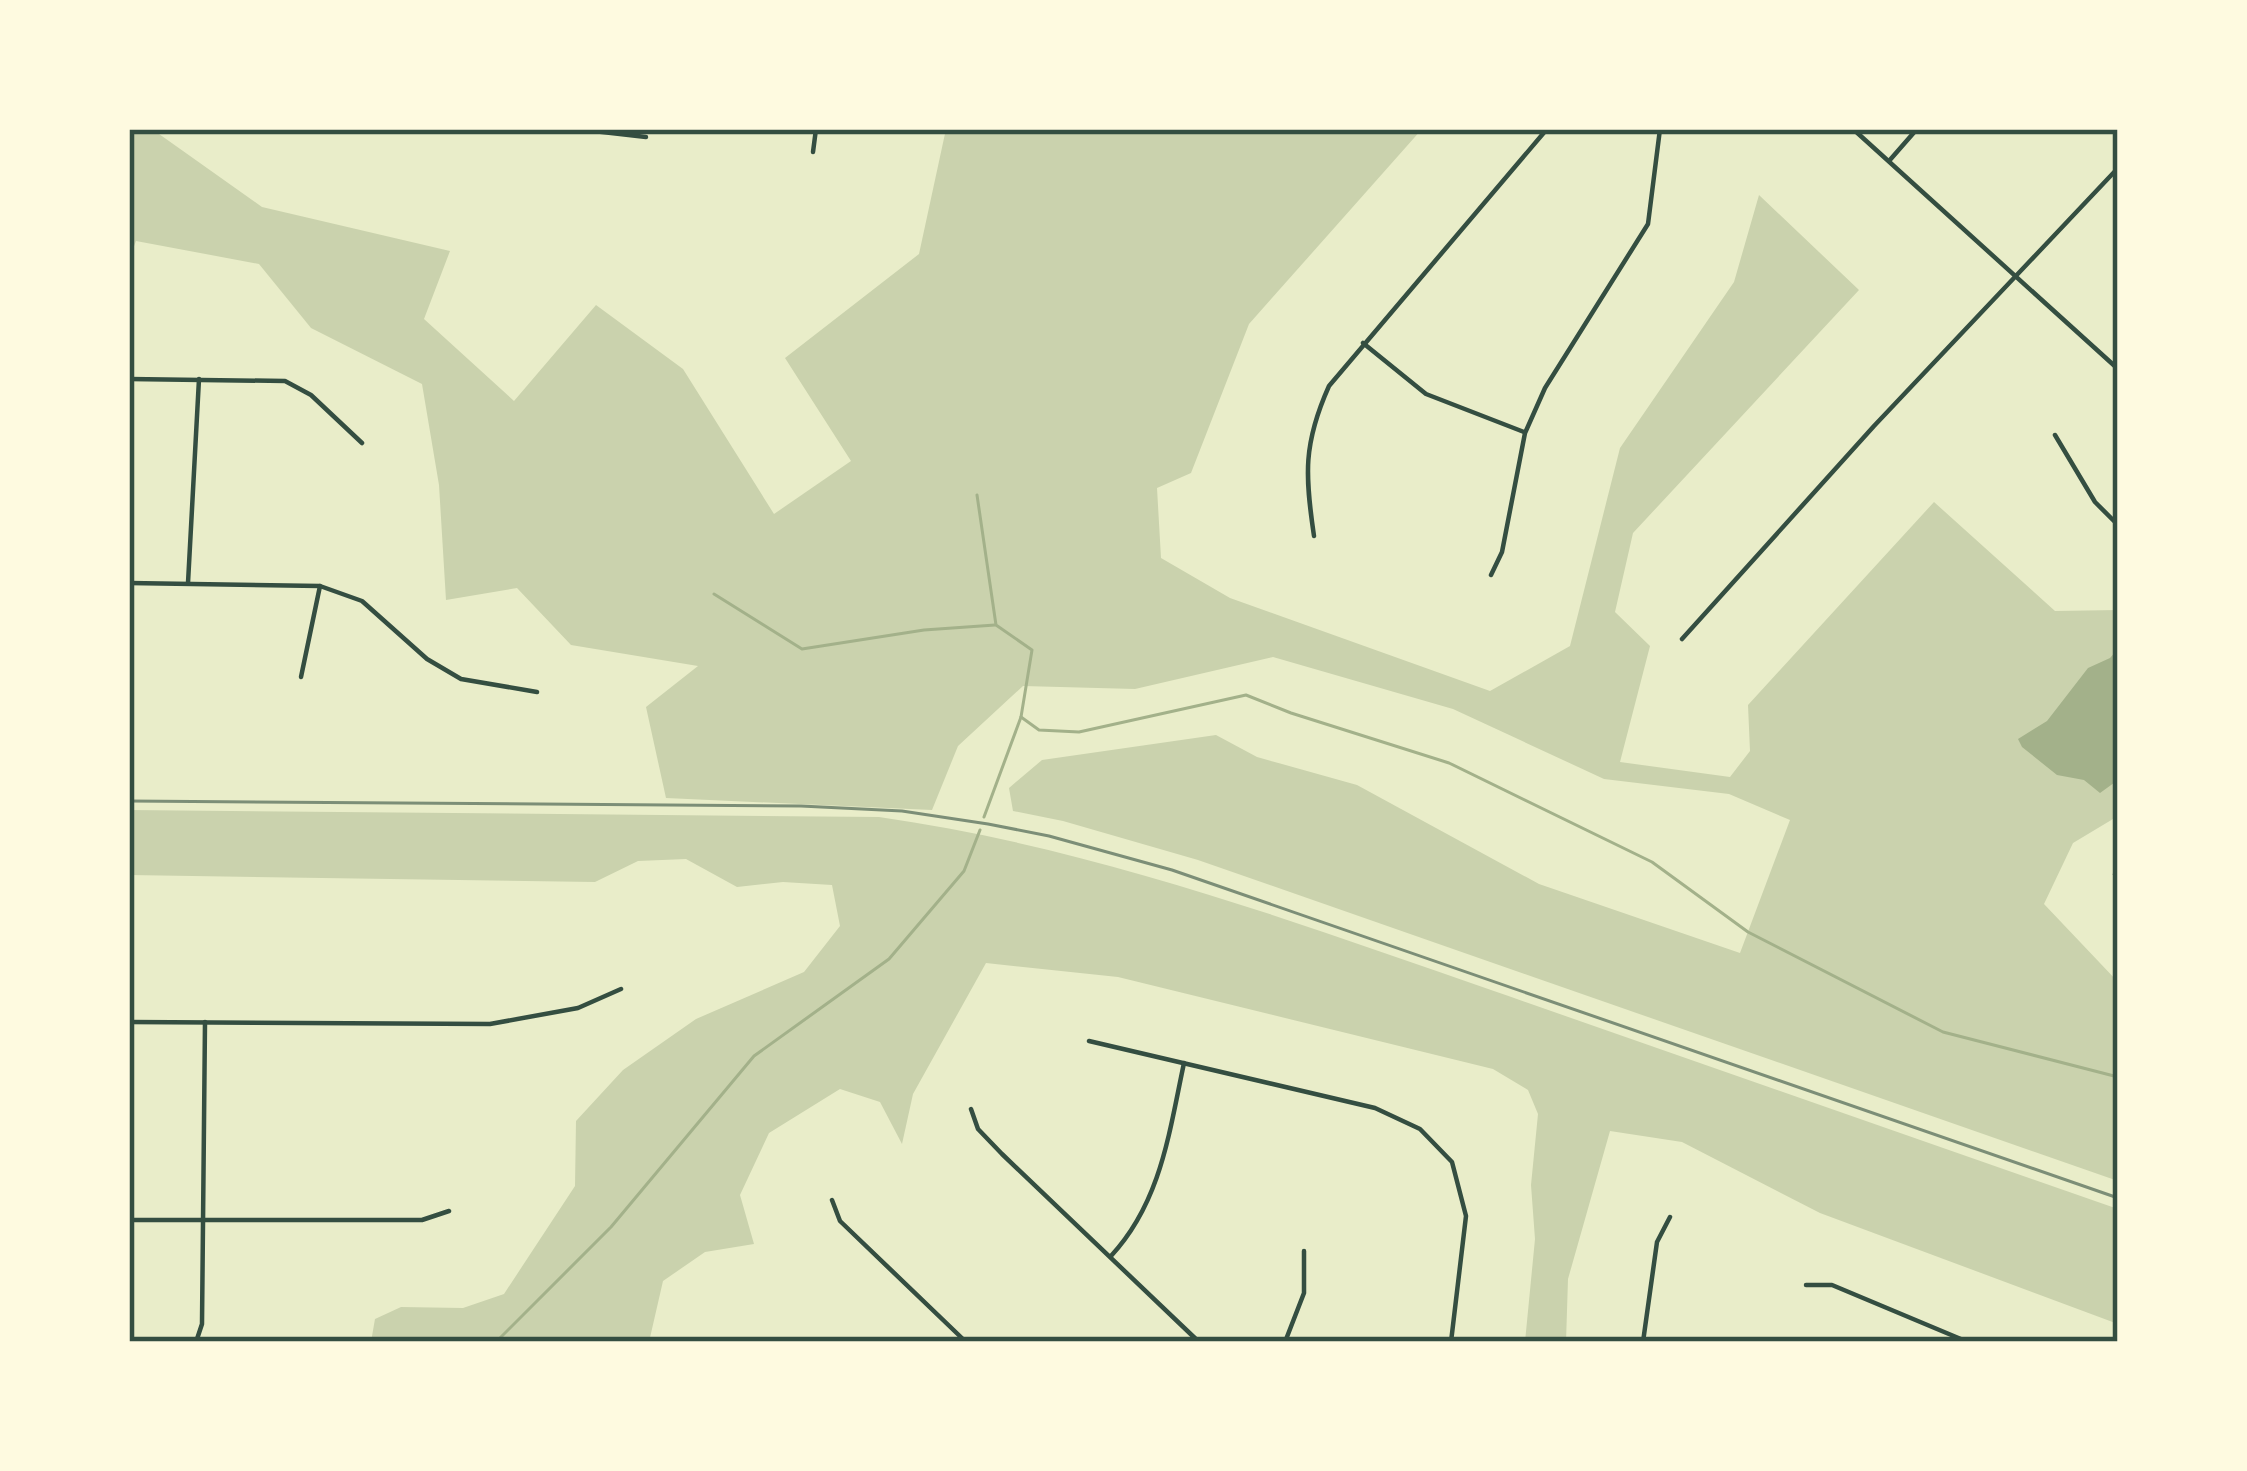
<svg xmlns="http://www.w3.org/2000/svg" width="2247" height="1471" viewBox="0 0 2247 1471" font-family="'PT Sans Narrow',sans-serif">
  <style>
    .green { fill: #cad2ad }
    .water { fill: #a3b18a }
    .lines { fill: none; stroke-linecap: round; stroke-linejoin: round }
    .stream { stroke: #a3b18a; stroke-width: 3 }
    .minor { stroke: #344e41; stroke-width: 4.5 }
    .rail { stroke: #7c8e77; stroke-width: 3 }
    .neatline { fill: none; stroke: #344e41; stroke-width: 4.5 }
  </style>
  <rect width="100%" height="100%" fill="#e9edc9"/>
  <g class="green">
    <polygon points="129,129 152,129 262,207 450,251 424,319 514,401 596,305 683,369 774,514 851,461 785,358 919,254 946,129 1422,129 1249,324 1191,473 1157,488 1161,558 1230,598 1490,691 1570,646 1620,448 1734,282 1759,195 1859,290 1633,533 1615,612 1650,646 1620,762 1730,777 1750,751 1748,705 1934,502 2055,611 2118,610 2118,816 2073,843 2044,904 2118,982 2118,1181 1198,860 1063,821 1013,811 1009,788 1042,760 1216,735 1257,757 1357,785 1539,884 1740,953 1790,820 1729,794 1604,779 1453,709 1273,657 1135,689 1023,686 958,746 932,810 666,798 646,707 698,666 571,645 517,588 446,600 439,485 422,384 311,328 259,264 136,241 129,260"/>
    <path d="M129,810L879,817C1090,847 1290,920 1491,990C1700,1063 1909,1136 2118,1209V1324L1820,1213L1682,1142L1610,1131L1568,1279L1566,1342H1525L1535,1239L1531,1185L1538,1114L1528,1090L1493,1069L1118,977L986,963L913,1094L902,1144L880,1102L840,1089L769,1133L740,1195L754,1244L705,1252L663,1281L649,1342H371L375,1319L401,1307L463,1308L504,1294L575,1186L576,1121L623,1070L696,1019L804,972L840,926L832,885L783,882L737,887L686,859L638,861L595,882L129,875Z"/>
  </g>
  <polygon class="water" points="2118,649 2118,780 2100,793 2084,780 2057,775 2022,747 2018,739 2047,721 2088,668 2110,658"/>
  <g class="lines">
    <g class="stream">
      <polyline points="977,495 996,625 1032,650 1021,717 984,817"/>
      <polyline points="714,594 802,649 924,630 995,625"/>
      <polyline points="1021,717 1039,730 1079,732 1246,695 1291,713 1449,763 1652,862 1748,932 1943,1032 2118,1077"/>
      <polyline points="496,1342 611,1227 754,1056 889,959 964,871 980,830"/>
    </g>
    <g class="minor">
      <polyline points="576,129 646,137"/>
      <polyline points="1853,129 2118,369"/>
      <polyline points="813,152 816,129"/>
      <polyline points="1889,161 1917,129"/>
      <polyline points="1363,343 1426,394 1524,432"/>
      <polyline points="129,379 285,381 311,395 362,443"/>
      <polyline points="2055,435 2095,502 2118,525"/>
      <path d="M1314,536C1305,475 1303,444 1329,386L1547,129"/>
      <polyline points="1491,575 1502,552 1525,433 1545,388 1648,224 1660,129"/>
      <polyline points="129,583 320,586 362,601 427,659 461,679 537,692"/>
      <polyline points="188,583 199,379"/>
      <polyline points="1682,639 1874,426 2118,168"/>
      <polyline points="301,677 320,586"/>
      <polyline points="2115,874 2118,876"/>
      <polyline points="129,1022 490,1024 578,1008 621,989"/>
      <polyline points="1089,1041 1375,1108 1420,1129 1452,1162 1466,1216 1451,1342"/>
      <polyline points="971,1109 978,1129 1002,1154 1199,1342"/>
      <polyline points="832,1200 840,1221 966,1342"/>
      <polyline points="129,1220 422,1220 449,1211"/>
      <path d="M1111,1256C1161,1202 1169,1133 1184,1063"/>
      <polyline points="1806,1285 1832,1285 1968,1342"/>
      <polyline points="196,1342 202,1324 205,1022"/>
      <polyline points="1285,1342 1304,1293 1304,1251"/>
      <polyline points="1643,1342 1657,1242 1670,1217"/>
    </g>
    <polyline class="rail" points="129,801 801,806 902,811 988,824 1049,836 1172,870 2118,1198"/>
  </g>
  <rect width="2247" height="1471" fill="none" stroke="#fefae0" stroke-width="264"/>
  <rect x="132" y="132" width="1983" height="1207" class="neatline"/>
</svg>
